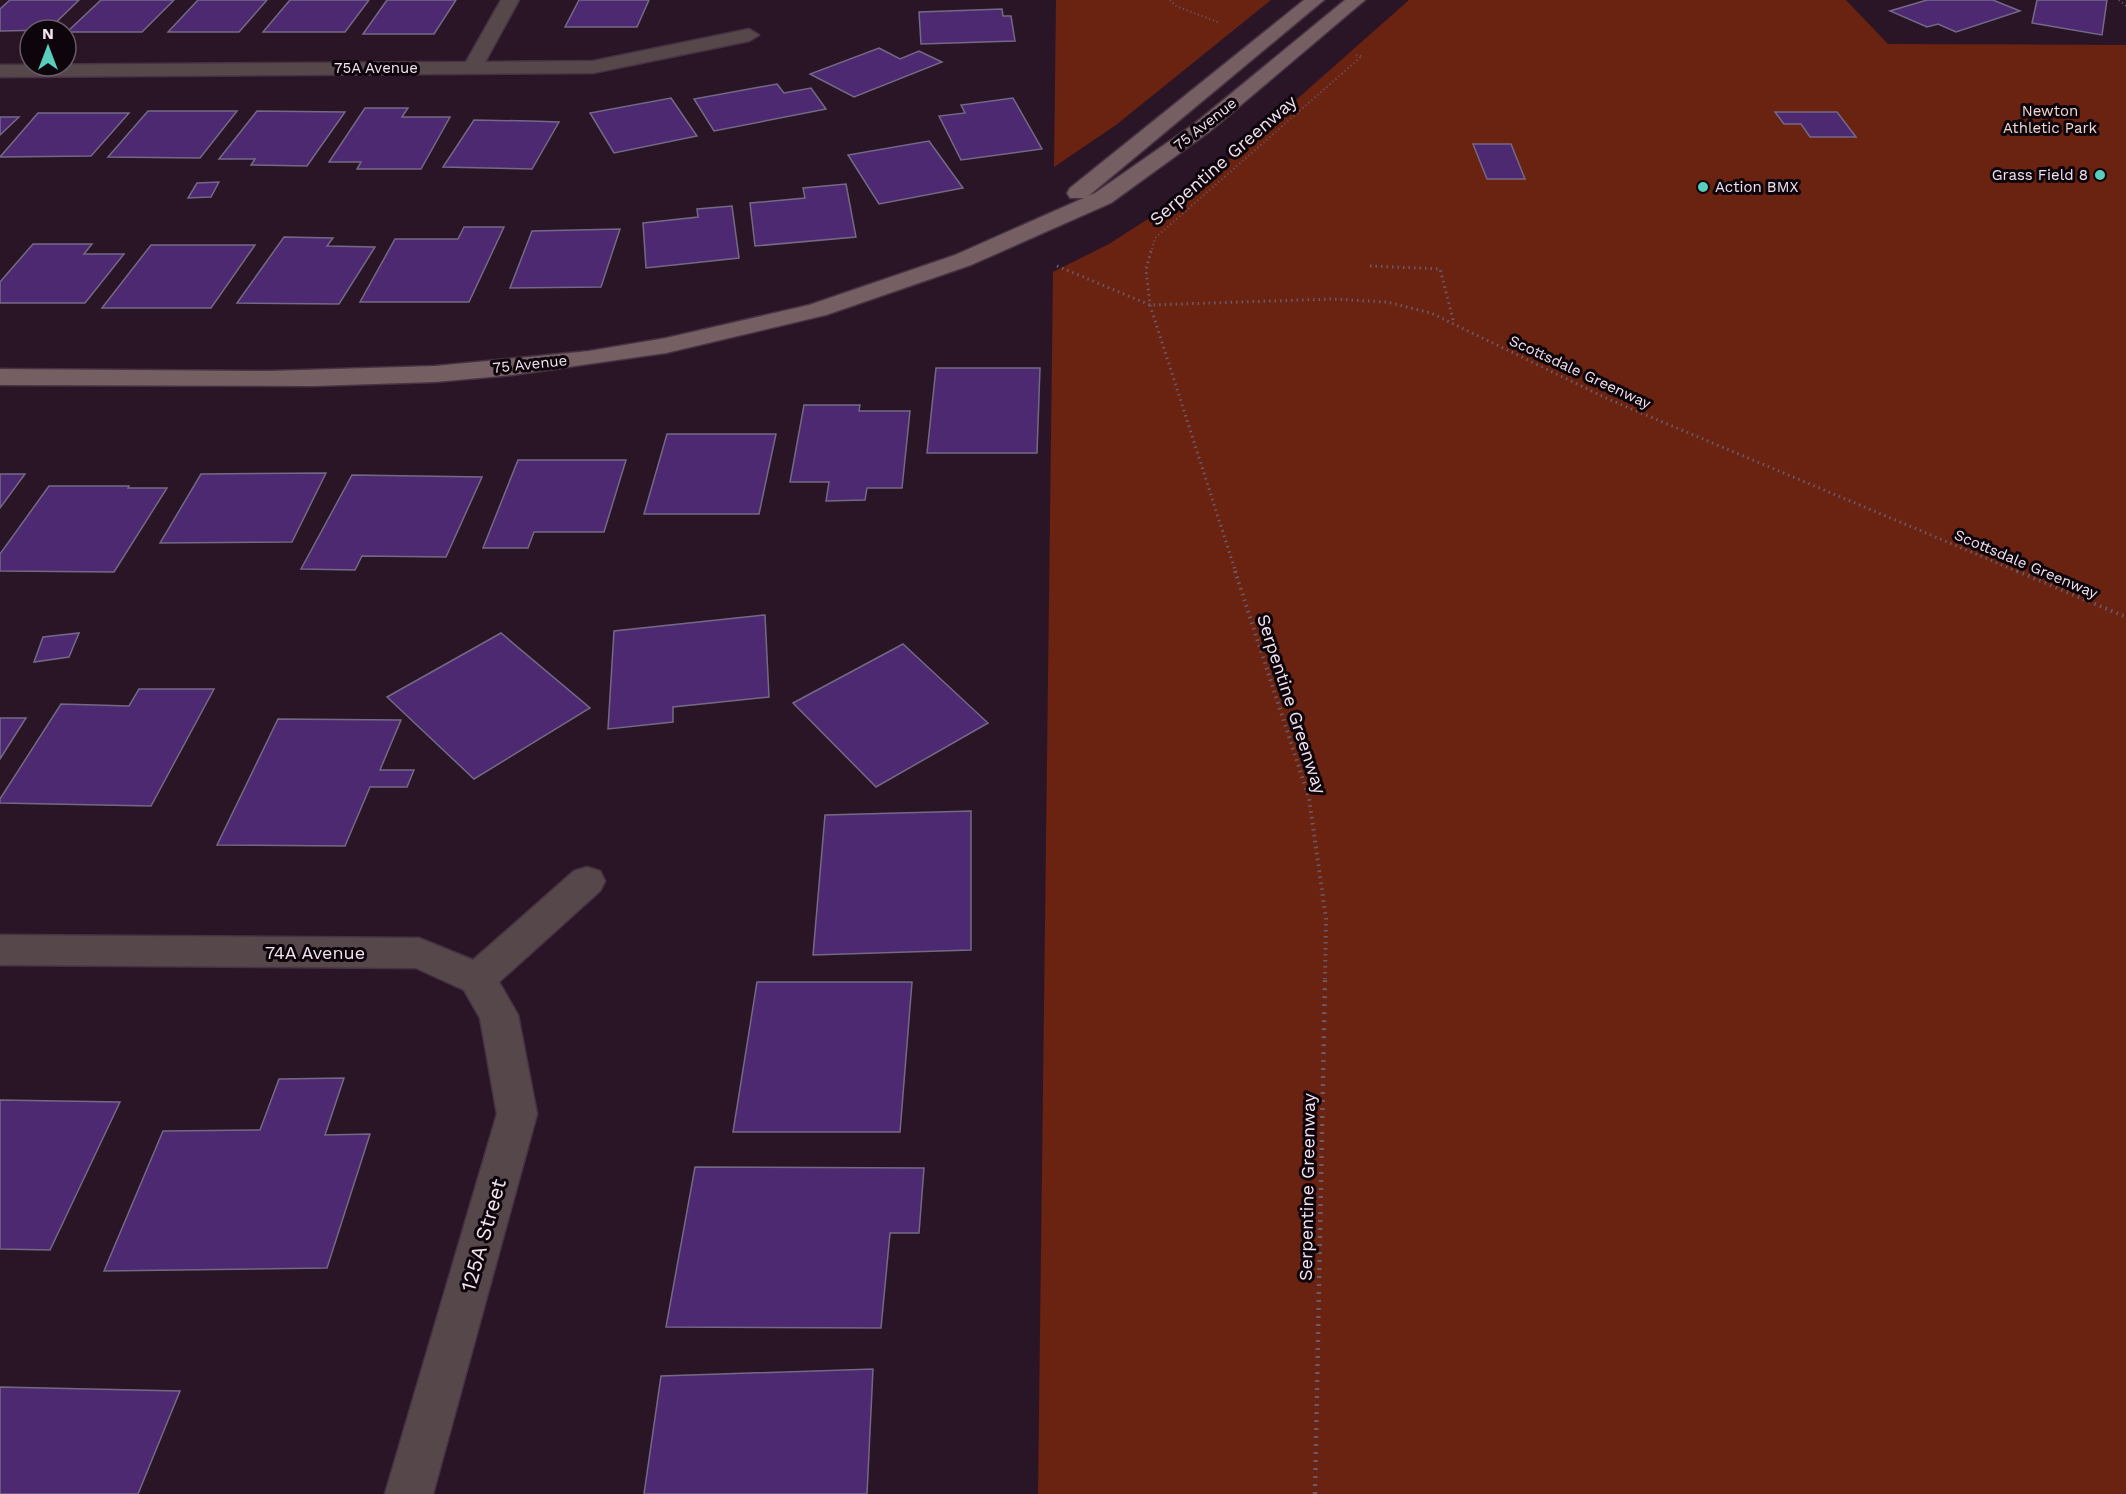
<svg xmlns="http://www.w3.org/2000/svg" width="2126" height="1494" viewBox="0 0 2126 1494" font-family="'Work Sans',sans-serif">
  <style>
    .green { fill: #6a2211 }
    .building { fill: #4d2972; stroke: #746985; stroke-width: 1.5 }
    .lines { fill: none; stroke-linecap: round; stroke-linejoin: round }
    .street-casing { stroke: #463242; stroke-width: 3 }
    .secondary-casing { stroke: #463242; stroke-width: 3 }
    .path-far3 { stroke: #6d5a69; stroke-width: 2; stroke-dasharray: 1 3; stroke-linecap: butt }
    .path-far2 { stroke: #6d5a69; stroke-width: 3; stroke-dasharray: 1.5 4; stroke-linecap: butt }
    .path-far1 { stroke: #6d5a69; stroke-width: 4; stroke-dasharray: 1.5 4.5; stroke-linecap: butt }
    .path { stroke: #6d5a69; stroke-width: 4.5; stroke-dasharray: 2 6; stroke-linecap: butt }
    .street { fill: #56474a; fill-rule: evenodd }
    .secondary { fill: #755f63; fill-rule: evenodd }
    .poi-dot { fill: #5acebd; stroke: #0d050b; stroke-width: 2 }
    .labels { text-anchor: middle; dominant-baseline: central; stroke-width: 6; stroke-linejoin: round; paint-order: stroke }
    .far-street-label { font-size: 15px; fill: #f1e2ed; stroke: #0d050b }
    .far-park-label { font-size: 15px; fill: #f0d7d0; stroke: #0d050b }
    .far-poi-label { font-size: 15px; fill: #f1e2ed; stroke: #0d050b; text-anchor: end }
    .street-label { font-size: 18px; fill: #f1e2ed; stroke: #0d050b }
    .near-street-label { font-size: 21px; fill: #f1e2ed; stroke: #0d050b }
  </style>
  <rect width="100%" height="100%" fill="#2a1526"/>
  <g class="green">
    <polygon points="1056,0 1271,0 1116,125 1054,167"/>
    <polygon points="1409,0 1846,0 1888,44 2126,45 2126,1494 1038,1494 1053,272 1109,244 1199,186"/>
  </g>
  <g class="building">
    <polygon points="10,0 79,0 48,30 0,31 0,9"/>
    <polygon points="101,0 174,0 142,32 67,32"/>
    <polygon points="198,0 267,0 239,32 168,32"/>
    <polygon points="290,0 369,0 345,32 263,32"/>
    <polygon points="387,0 456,0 434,34 363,34"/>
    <polygon points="579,0 649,0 637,27 565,27"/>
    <polygon points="1927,0 1993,0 2020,11 1956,32 1938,24 1927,27 1890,11"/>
    <polygon points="2037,0 2107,0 2102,35 2032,23"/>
    <polygon points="1002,9 1003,16 1011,16 1015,41 921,44 919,12"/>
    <polygon points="879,48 900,59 919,51 942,62 854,97 810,74"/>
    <polygon points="777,84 784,93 811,88 826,109 714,131 694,99"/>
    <polygon points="671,98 697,136 614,153 590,113"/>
    <polygon points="1013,98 1042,149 961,160 939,116 965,113 961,105"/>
    <polygon points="365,108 408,108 402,117 450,117 421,169 357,169 361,162 329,162"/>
    <polygon points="148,111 237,111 200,158 108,157"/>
    <polygon points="257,111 345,112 307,166 251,165 255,159 219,159"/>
    <polygon points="1775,112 1837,112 1856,137 1810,137 1801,124 1784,124"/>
    <polygon points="38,113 129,113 91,156 0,157"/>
    <polygon points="0,117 19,117 0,135"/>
    <polygon points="474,120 531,121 559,122 532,169 443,167"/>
    <polygon points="929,141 963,188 879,204 848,155"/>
    <polygon points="1473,144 1511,144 1525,179 1487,179"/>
    <polygon points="219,182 211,197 188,198 197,183"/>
    <polygon points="846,184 856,237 755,246 750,203 805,198 803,188"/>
    <polygon points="732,206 739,258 646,268 643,223 698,217 697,209"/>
    <polygon points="464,227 504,227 469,302 360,302 395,239 458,239"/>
    <polygon points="620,229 601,287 510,288 532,231"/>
    <polygon points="284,237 333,238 327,246 375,247 339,304 237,303"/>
    <polygon points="33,244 92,244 84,254 124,254 85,303 0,303 0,282"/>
    <polygon points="151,245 255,245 211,308 102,308"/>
    <polygon points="936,368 1040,368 1037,453 927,453"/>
    <polygon points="804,405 860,405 859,411 910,411 902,488 867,488 865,500 826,501 829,482 790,482"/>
    <polygon points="667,434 776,434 759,514 644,514"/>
    <polygon points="518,460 626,460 604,532 534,532 528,548 483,548"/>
    <polygon points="326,473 292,542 160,543 201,474"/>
    <polygon points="0,474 25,474 0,508"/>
    <polygon points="352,475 482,477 446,557 362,556 355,570 301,569"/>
    <polygon points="49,486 129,486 128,488 167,488 114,572 0,571 0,554"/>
    <polygon points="765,615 769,697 673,707 673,722 608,729 614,631"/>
    <polygon points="79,633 69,657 34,662 43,637"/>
    <polygon points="501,633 590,708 474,779 387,697"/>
    <polygon points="903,644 988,723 876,787 793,703"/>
    <polygon points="139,689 214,689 151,806 0,803 0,799 61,704 129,706"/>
    <polygon points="0,718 26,718 0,759"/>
    <polygon points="278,719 401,720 380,770 414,770 407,787 370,787 345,846 217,845"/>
    <polygon points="971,811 971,950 813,955 825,815"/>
    <polygon points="757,982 912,982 900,1132 733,1132"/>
    <polygon points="344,1078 325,1135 370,1134 327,1268 104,1271 163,1131 260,1130 279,1079"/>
    <polygon points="0,1100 120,1102 50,1250 0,1249"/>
    <polygon points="695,1167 924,1168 919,1233 890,1233 881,1328 666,1327"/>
    <polygon points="873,1369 867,1494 644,1494 661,1376"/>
    <polygon points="0,1387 180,1391 138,1494 0,1494"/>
  </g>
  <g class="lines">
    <g class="street-casing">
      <g id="street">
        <polygon points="501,0 519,0 485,62 593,61 749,29 759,35 749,41 593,73 0,77 0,65 466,62"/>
        <polygon points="587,867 600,871 605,881 600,891 499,982 518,1015 537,1114 433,1494 385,1494 497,1114 480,1018 464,990 416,968 0,965 0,935 419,938 473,960 574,871"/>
      </g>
    </g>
    <g class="secondary-casing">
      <g id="secondary">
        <polygon points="1304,0 1324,0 1086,198 1070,198 1067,193 1070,188"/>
        <polygon points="1345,0 1365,0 1209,132 1111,203 971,265 826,315 666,353 512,375 435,382 313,386 0,385 0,369 269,371 435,366 589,351 666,338 809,305 955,255 1095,193 1194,124"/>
      </g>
    </g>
    <g class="path-far3">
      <polyline points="1170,0 1176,6 1220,23"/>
      <polyline points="2119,0 2126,6"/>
      <polyline points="1151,253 1155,238 1362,56 1355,55"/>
    </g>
    <g class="path-far2">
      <polyline points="1151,251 1146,270 1150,305 1236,573"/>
      <polyline points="1057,266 1150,305 1332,299 1387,302 1431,313 1608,399 2021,573"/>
      <polyline points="1370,266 1440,269 1454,323"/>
    </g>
    <g class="path-far1">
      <polyline points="1235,571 1309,798 1326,919 1325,979"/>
      <polyline points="2017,571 2126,617"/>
    </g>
    <polyline class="path" points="1315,1494 1325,978"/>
    <use href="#street" class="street"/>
    <use href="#secondary" class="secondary"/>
  </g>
  <g class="poi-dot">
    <circle cx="2100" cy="175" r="6"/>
    <circle cx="1703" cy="187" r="6"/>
  </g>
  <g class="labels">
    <g class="far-street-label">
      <text x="376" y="68">75A Avenue</text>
      <text transform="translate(1205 124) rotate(-38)">75 Avenue</text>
      <text transform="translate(530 364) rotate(-6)">75 Avenue</text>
      <text transform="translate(1580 372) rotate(25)">Scottsdale Greenway</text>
      <text transform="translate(2026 564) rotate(23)">Scottsdale Greenway</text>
    </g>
    <g class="far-park-label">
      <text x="2050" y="111">Newton<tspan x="2050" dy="17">Athletic Park</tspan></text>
    </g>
    <g class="far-poi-label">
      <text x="2088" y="175">Grass Field 8</text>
      <text x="1715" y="187" text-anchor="start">Action BMX</text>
    </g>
    <g class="street-label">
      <text transform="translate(1223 160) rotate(-41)">Serpentine Greenway</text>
      <text transform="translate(1292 704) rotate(72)">Serpentine Greenway</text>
      <text x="315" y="952">74A Avenue</text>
      <text transform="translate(1307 1187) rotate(-89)">Serpentine Greenway</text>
    </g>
    <g class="near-street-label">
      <text transform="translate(483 1235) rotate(-74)">125A Street</text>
    </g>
  </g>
  <g transform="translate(48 48)"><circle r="28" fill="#0d050b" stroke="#685d65" stroke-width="1.5"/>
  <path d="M0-4.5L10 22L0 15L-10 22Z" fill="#5acebd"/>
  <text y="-9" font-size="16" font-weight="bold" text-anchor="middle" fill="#f1e2ed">N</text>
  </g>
</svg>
